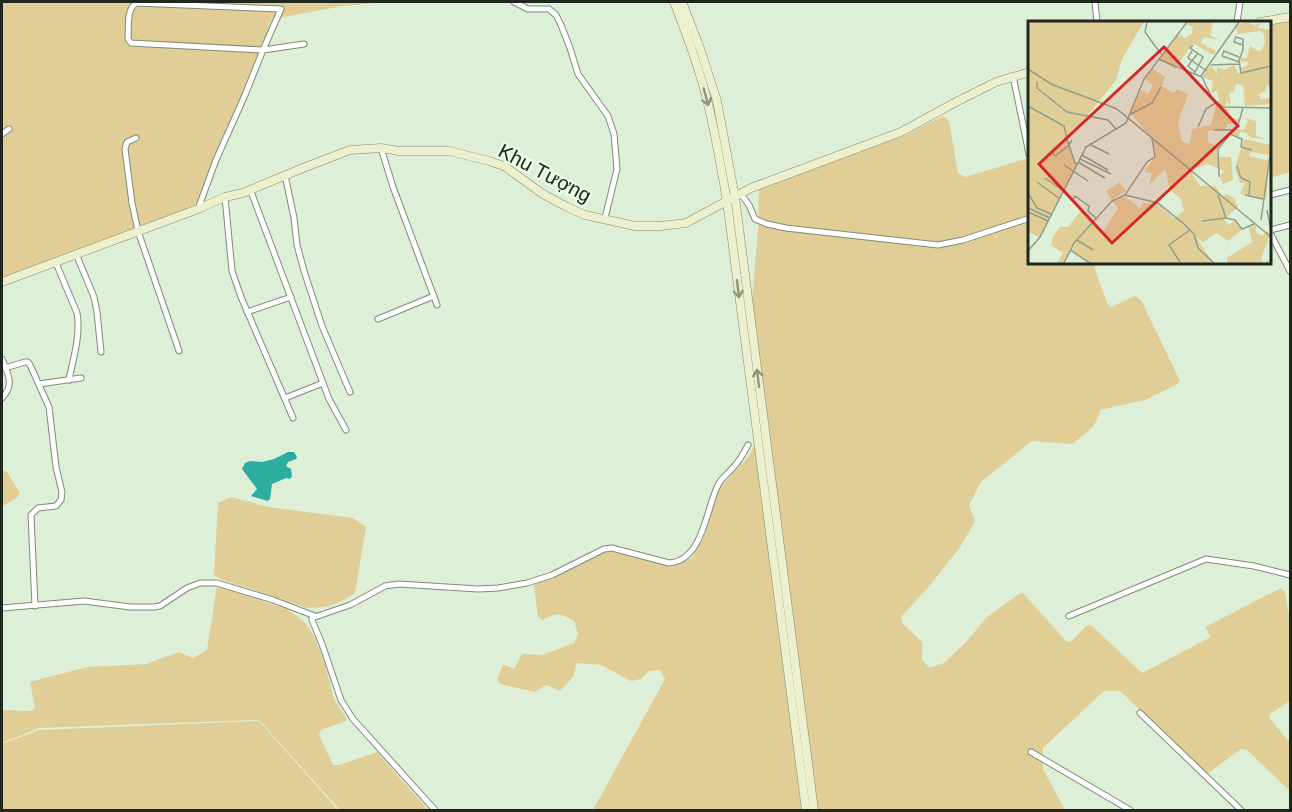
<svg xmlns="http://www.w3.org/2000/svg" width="1292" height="812" viewBox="0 0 1292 812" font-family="Arial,sans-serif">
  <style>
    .green { fill: #e1ce96 }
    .water { fill: #2dad9f }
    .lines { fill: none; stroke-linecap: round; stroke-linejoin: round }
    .street-casing { stroke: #7d8d78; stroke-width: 7 }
    .secondary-casing { stroke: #7d8d78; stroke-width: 9 }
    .street { stroke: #fff; stroke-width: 5 }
    .secondary { stroke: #ecf0cd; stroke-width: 8 }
    .oneway { stroke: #90967e }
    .labels { text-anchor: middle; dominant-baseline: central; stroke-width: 5; stroke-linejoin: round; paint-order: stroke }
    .street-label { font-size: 20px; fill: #20271e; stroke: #ebfde5 }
    .inset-road { fill: none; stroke: #929f8e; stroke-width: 1.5 }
    .view { fill: #d62828; fill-opacity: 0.15; stroke: #d62828; stroke-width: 3 }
    .inset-edge { fill: none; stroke: #20271e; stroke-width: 3 }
  </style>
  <rect width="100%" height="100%" fill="#deefd8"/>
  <g class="green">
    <polygon points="2,2 388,2 343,6 272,19 252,74 195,206 2,279"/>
    <polygon points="1290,21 1290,172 1270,178 1270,24"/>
    <path d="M943,116L949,121L958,173L965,177L1029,158L1030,262L1093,263L1107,303L1111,307L1135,296L1141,300L1180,381L1178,384L1145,400L1100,410C1097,427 1085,434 1072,444L1032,441L981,482L969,505L975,521L961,546L931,584L901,617L903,624L922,642V660L930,668L944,663L966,642L987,617L1022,592L1067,642L1072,641L1086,626L1091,625L1142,673L1211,637L1205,627L1281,588L1285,592L1290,622V701L1269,715L1270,719L1290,743V791L1247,750L1241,749L1207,774L1120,691H1104L1043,748V769L1065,810H593L665,679L660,670L649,671L641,679L631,681L601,665L577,663L576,665L573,677L560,691L546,685L535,692L500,684L497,679L503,665H505L514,669L522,654L542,655L574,643L578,634L574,621C560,613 557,613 542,620L538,616L534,586L536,583L554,578L598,553L613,550L671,567L692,558L704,536L719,489L749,456L754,446L749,339L758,229L759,190L766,185L904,136Z"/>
    <polygon points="2,470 7,472 20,493 17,498 2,506"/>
    <path d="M231,497L268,507L353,518L366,527L355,593C339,604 327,608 307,608L223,580L214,575L218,503Z"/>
    <polygon points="217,586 286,609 297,616 307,625 316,640 325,664 334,699 346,718 346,721 321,730 319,735 333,765 339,765 377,752 428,810 340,810 259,720 39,728 2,743 2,710 31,711 35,708 30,682 87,667 146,664 179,652 193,658 207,650"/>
    <polygon points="259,721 338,810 2,810 2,744 39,730"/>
  </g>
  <polygon class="water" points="288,452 294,452 297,457 296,459 288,462 286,466 291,469 292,476 290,479 286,478 272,484 270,499 268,501 251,496 257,489 242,469 245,463 250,461 262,462 274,459"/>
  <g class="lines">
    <g class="street-casing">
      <g id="street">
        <polyline points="514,2 528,9 549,9 556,15 561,25 570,48 578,74 608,116 614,134 617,169 605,218"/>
        <polyline points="1095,2 1097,22"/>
        <polyline points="1237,22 1240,2"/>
        <polyline points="1013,76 1029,154"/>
        <polyline points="2,134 9,129"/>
        <polyline points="136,138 127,142 125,149 132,203 138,231 179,351"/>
        <polyline points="381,148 393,187 437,305"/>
        <polyline points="285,175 294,218 297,245 304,271 322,326 350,392"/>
        <polyline points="250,189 329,399 346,430"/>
        <polyline points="741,194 749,205 755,219 767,224 786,228 938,245 963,240 1030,218"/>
        <polyline points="1270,195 1290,190"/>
        <polyline points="225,197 232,271 241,297 293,418"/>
        <path d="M198,209L216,160L245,95L263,50L281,9L136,3C126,10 129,27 128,39L131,43L263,50L304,44"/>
        <polyline points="1270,230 1290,225"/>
        <polyline points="1270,233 1290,271"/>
        <polyline points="76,254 94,297 97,312 101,352"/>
        <path d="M56,263L77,313C81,335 73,359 69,380"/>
        <polyline points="247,312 291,297"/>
        <polyline points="378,319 434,296"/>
        <path d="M2,359C8,374 15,385 2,398"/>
        <polyline points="5,368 25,362 28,362 30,365 49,407 56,467 62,492 61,500 56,506 38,508 31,515 35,606"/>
        <polyline points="39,384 81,378"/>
        <polyline points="285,398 323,383"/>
        <polyline points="2,608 84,601 130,607 154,607 160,606 187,588 200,583 217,583 273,600 315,616"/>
        <polyline points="1069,616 1206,559 1254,566 1290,575"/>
        <polyline points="1140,713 1241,810"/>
        <polyline points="1031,752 1130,810"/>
        <path d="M435,810L353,719L341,700L322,644L312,620V618L350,605L385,586L399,584L478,589L498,588L527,583L552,575L604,549L612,548L669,563C703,561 706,509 718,485C720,480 725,476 730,471C738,463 743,455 748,445"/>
      </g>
    </g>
    <g class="secondary-casing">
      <g id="secondary">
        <path d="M674,2C687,35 700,69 708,104C716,136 721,168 727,201L806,810"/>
        <polyline points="682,2 701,51 717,101 735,197 814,810"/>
        <polyline points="1260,22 1290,17"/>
        <polyline points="2,282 198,209 225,197 243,193 303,168 350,150 381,148 399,151 449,151 489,161 504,166 543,194 567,207 585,215 635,226 660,226 686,223 751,188 901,132 956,102 996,82 1030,72"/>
      </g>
    </g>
    <use href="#street" class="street"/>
    <use href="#secondary" class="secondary"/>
  </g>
  <defs><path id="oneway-shaft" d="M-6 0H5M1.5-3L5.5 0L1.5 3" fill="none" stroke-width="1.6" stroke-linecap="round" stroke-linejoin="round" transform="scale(1.5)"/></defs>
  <g class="oneway">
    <use href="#oneway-shaft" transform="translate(706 97) rotate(75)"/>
    <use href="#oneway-shaft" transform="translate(738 289) rotate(83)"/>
    <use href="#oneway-shaft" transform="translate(758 378) rotate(-97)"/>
  </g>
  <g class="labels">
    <g class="street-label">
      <text transform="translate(545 173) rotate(28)">Khu Tượng</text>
    </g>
  </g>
  <g transform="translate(1028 21)">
    <rect width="243" height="243" fill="#deefd8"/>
    <path d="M0,1H116L94,38L88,59L39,120L48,145L12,217L0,211ZM153,1H185L182,14L191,19L176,16L173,22L188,30L185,34L165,22L147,48L132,38L150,13L157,17L164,13L165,6ZM220,1L227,5L232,1L230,7L243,9V66L238,64V70L231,73L232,78L243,77V83L217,85L215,64L208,63L206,71L201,72L203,85L199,80L197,86L192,84L189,70L183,72L185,60L174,56L183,44L189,53V46L196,49L206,44L210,52H215L212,47L219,45L220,41L211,40L212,37H219L222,25L232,31L237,22L236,13L232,10L210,13L207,4ZM125,48L137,56L134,65L146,72L149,68L160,73L150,101L154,121L162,123L164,108L183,104L188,84L201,88L199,97L211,98L210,102L199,103L198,109L180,110V121L190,126V136H203L205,159L195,163L192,155L196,150L180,143L165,148L164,152L172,165H187L195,176L199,173L206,177L210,186L196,198L200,204L207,200L214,209L200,220L189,212L175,221L168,216L185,242H62L44,229L49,218L35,242H29L35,232L23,224L25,216L32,206H40L54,188L75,211L90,187L85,180L97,176L112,187L115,182L131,183L146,197L156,190L153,178L142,169L137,148L121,164L124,152L116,151L128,134L125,119L102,92L113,69L120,73L125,64L117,58ZM213,96L228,100V115L238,118L224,117L218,112L212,111L211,116L203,113L209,108L216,109L220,99ZM216,118L243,124L241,134L223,131L221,135L241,140L238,178L212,173L217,162H212L207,147ZM92,161L98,170L84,179L78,170ZM228,204V211L234,215L239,210L242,213L233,238L236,242L243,237V242H199V237L224,221L221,206Z" fill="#e1ce96"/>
    <path class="inset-road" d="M119,1L117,11L133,33M165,24L162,27L175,36L166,53M215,24L206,21L208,16L215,18V29L211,39L213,52L243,45M165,28L160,37L179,50M194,35L196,30L211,36M194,35L211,41M130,38L174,56L184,77L195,86L243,87M183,44L211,43M0,48L23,63L89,88L243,216M167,51L160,45L170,32M173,55L211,1M9,61V67L39,91L80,99L89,109M0,85L36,105L39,118M101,94L124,82L133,66M170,106L178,88L189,81M186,109H205M202,113L214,118L213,126L224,129M124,118L127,136L119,141L97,174L130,182L156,203L166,213L170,227L186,242M44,119L41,124L27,135L24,131L39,118L46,139L49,145M61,123L81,133M54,134L80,149M52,138L83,153M50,141L77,157M36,144L60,160M209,145L213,157L222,161L221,175M191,156L190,128L210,104L215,87M17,157L36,170M9,161L32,178M0,172L9,187L23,193M190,174L198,197L207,199L214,208L226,203M217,174L235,178M45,178L47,175L61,185L60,190L69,198M0,187L22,197M239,189L243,210M0,191L20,200M233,199L243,127M174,200L198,197M49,219L65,229M42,229L62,242M0,230L12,216L58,126L98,102L116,58L159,1M152,241L141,224L162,209M36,242L46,222L84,180L97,174"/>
    <path class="view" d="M136,26L210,105L84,222L11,143Z"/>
    <rect width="243" height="243" class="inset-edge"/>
  </g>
  <rect width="1292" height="812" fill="none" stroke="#20271e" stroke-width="6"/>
</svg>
